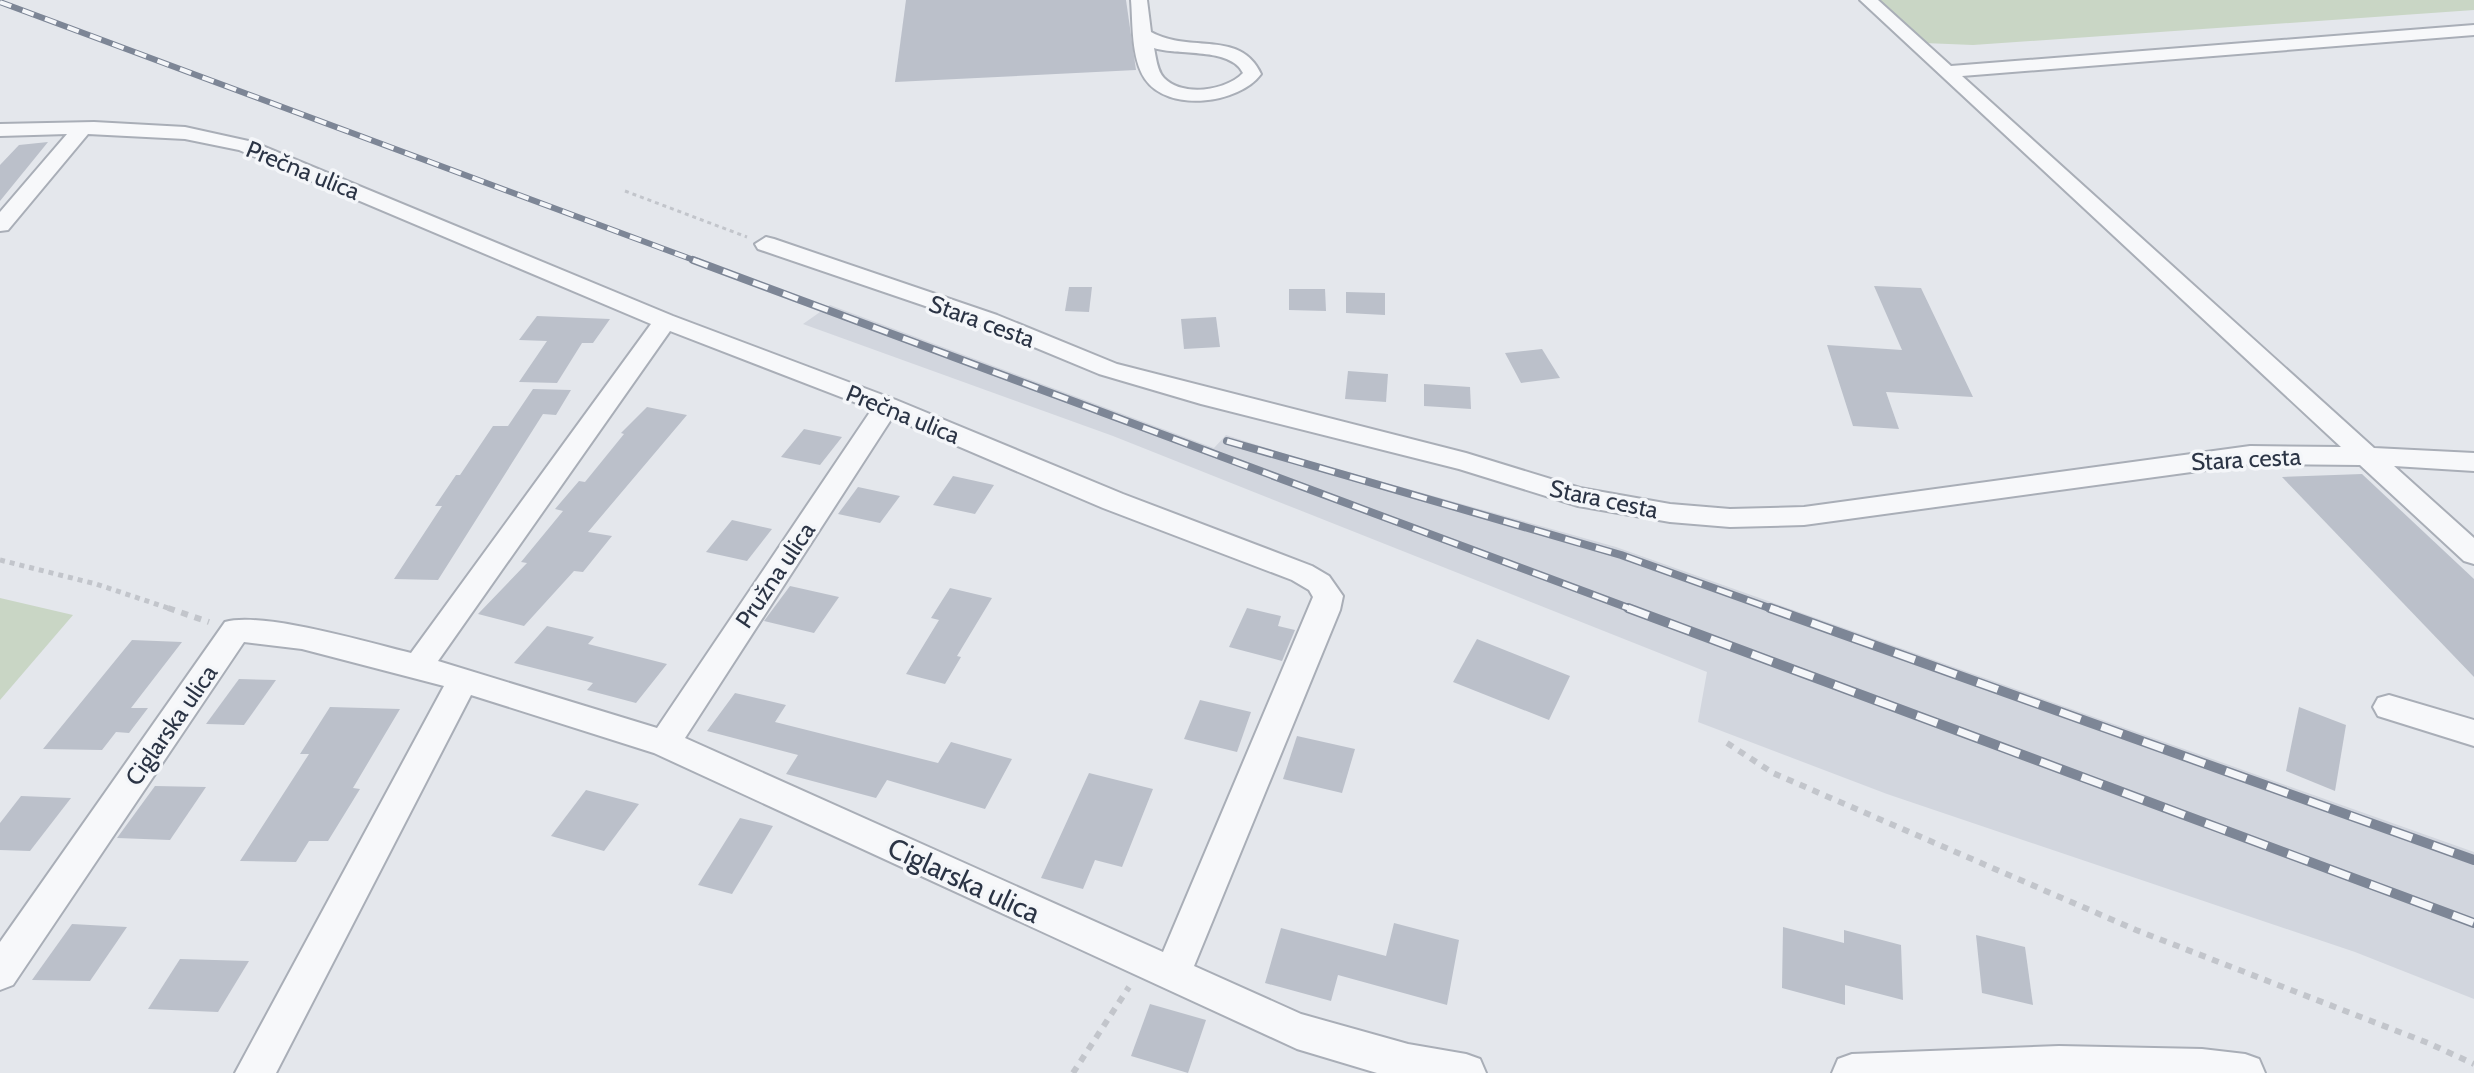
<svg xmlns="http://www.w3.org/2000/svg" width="2474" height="1073" viewBox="0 0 2474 1073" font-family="Cabin,sans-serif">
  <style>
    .built { fill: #d2d6de }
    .green { fill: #c9d6c5 }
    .building { fill: #bbc0ca }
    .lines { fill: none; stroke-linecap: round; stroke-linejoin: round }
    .minor-casing { stroke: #a9aeb7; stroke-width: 4 }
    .path-far2 { stroke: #c2c5cb; stroke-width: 3; stroke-dasharray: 4 4; stroke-linecap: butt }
    .path-far1 { stroke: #c2c5cb; stroke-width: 5; stroke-dasharray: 5 5; stroke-linecap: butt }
    .path { stroke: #c2c5cb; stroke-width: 6; stroke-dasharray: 7 7; stroke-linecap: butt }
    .minor { fill: #f7f8fa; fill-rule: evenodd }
    .rail-far2-casing { stroke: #7d8696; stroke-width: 6 }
    .rail-far1-casing { stroke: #7d8696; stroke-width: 8 }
    .rail-casing { stroke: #7d8696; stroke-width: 10 }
    .rail-far2 { stroke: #f4f6f9; stroke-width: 4; stroke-dasharray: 12; stroke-linecap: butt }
    .rail-far1 { stroke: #f4f6f9; stroke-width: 5; stroke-dasharray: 16; stroke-linecap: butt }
    .rail { stroke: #f4f6f9; stroke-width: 7; stroke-dasharray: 22; stroke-linecap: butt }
    .labels { text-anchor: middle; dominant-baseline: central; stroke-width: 7; stroke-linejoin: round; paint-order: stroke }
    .street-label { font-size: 24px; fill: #2b3445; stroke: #f4f6f9 }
    .near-street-label { font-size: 28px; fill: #2b3445; stroke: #f4f6f9 }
  </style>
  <rect width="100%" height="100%" fill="#e4e7ec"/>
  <polygon class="built" points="830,305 1214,448 1226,435 1301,459 1616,547 2474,852 2474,999 2355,952 1887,794 1698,722 1707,672 1113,436 803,324"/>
  <g class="green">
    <polygon points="1875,0 2474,0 2474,10 1973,45 1924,43"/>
    <polygon points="0,598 73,615 0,700"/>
  </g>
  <g class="building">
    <polygon points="906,0 1126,0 1136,70 895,82"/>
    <polygon points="48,142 0,201 0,165 19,145"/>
    <polygon points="1874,286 1921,288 1973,397 1886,392 1899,429 1853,426 1827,345 1902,350"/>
    <polygon points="1069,287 1092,287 1089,312 1065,311"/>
    <polygon points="1289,289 1325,289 1326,311 1289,310"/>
    <polygon points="1346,292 1385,293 1385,315 1346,313"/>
    <polygon points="537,316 610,319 593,343 582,343 557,383 519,382 547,341 519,340"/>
    <polygon points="1216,317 1220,347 1184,349 1181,319"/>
    <polygon points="1542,349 1560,378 1521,383 1505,353"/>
    <polygon points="1348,371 1388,374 1386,402 1345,399"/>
    <polygon points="1424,384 1470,387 1471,409 1424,406"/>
    <polygon points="533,389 571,390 556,415 543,414 438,580 394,579 442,506 435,506 456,475 460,475 493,426 508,426"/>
    <polygon points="647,407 687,415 588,532 612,536 583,572 574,571 524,626 478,614 527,563 521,562 563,511 555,509 579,481 585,482 624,434 621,433"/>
    <polygon points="804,429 842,437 820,465 781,457"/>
    <polygon points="2362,474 2474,579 2474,677 2282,477"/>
    <polygon points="953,476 994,485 975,514 933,505"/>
    <polygon points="858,487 900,496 880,523 838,514"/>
    <polygon points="732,520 772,529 747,561 706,552"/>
    <polygon points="790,586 839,597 814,633 764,621"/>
    <polygon points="950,588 992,598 957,656 961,657 945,684 906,674 939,620 931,618"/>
    <polygon points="1247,608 1281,616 1278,626 1295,630 1282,661 1229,647"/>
    <polygon points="547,626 594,637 588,644 667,664 636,703 587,690 593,683 514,663"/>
    <polygon points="1477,639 1570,676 1549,720 1453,682"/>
    <polygon points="132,640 182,642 131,708 148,708 129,733 116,732 102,750 43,749"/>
    <polygon points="239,679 276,680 244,725 206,724"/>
    <polygon points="735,693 786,705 775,722 938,763 951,742 1012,759 985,809 887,780 876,798 786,774 798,755 707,731"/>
    <polygon points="1200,700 1251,712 1237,752 1184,739"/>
    <polygon points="330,707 400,709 353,788 360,789 328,841 309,841 296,862 240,861 309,754 300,754"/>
    <polygon points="2299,707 2346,725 2335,791 2286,771"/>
    <polygon points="1297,736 1355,749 1342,793 1283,779"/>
    <polygon points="1089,773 1153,789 1122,867 1095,860 1083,889 1041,878"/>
    <polygon points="155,786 206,787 170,840 117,838"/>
    <polygon points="586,790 639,804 604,851 551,836"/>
    <polygon points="21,796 71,798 30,851 0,850 0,823"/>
    <polygon points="740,818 773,826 732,894 698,885"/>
    <polygon points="1394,923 1459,940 1447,1005 1338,975 1331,1001 1265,983 1281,928 1386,956"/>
    <polygon points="72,924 127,927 90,981 32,980"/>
    <polygon points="1783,927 1844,943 1844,930 1901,945 1903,1000 1845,985 1845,1005 1782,988"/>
    <polygon points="1976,935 2025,947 2033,1005 1982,993"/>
    <polygon points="180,959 249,961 218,1012 148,1009"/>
    <polygon points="1150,1004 1206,1020 1188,1073 1131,1056"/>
  </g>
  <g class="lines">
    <g class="minor-casing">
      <g id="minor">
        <path d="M1131,0H1147L1151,32C1191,54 1240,29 1261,74C1239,104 1168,113 1145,79C1131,58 1133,24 1131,0ZM1154,48C1178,56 1231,47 1243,73C1226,91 1182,97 1164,78C1157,71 1156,57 1154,48Z"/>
        <polygon points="1860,0 1878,0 1951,66 2474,25 2474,35 1962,76 2374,448 2474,453 2474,471 2394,466 2474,538 2474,564 2464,561 2360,465 2250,464 1804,525 1730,527 1670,522 1578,506 1459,469 1201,404 1099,374 981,325 758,249 755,244 766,237 774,239 997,315 1117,364 1466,453 1580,488 1670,504 1730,509 1804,507 2250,446 2341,447"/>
        <path d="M94,122L185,127L253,142L673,316L896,400L1123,494L1312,566L1329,576L1343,596L1340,610L1194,966L1301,1014L1408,1044L1466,1054L1480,1059L1486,1073H1377L1297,1049L654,753L471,695L276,1073H235L444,686L302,649L244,642L13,985L0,990V942L225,622C262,611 370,643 411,653L651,324L239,150L185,139L88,134L8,230L0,231V212L67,134L0,136V124ZM670,331L872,409L657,728L438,661ZM892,418L1103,508L1292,580L1309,590L1313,597L1163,952L685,738Z"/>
        <polygon points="2389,695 2474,720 2474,746 2378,716 2373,707 2378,698"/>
        <polygon points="2059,1046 2202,1049 2245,1054 2259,1059 2265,1073 1832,1073 1838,1059 1852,1054"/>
      </g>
    </g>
    <polyline class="path-far2" points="625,191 747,237"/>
    <polyline class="path-far1" points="0,560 96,584 174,610"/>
    <g class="path">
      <polyline points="168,608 209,622"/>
      <polyline points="1727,743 1773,773 2136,930 2428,1043 2474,1064"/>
      <polyline points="1073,1073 1129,987"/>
    </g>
    <use href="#minor" class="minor"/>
    <g class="rail-far2-casing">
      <polyline id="rail-far2" points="0,2 699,262"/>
    </g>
    <g class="rail-far1-casing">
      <g id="rail-far1">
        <polyline points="693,260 1634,610"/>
        <polyline points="1227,441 1621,555 1775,610"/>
      </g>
    </g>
    <g class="rail-casing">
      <g id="rail">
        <polyline points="1628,608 2474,923"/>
        <polyline points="1770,608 2474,860"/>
      </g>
    </g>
    <use href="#rail-far2" class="rail-far2"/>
    <use href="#rail-far1" class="rail-far1"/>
    <use href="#rail" class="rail"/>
  </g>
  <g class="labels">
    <g class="street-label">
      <text transform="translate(303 170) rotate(22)">Prečna ulica</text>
      <text transform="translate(982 321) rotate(20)">Stara cesta</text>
      <text transform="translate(903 414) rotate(22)">Prečna ulica</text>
      <text transform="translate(2246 459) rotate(-3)">Stara cesta</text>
      <text transform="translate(1604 499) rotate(12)">Stara cesta</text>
      <text transform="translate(775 575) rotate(-56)">Pružna ulica</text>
      <text transform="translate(171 725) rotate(-55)">Ciglarska ulica</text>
    </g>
    <g class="near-street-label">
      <text transform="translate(964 880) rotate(25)">Ciglarska ulica</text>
    </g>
  </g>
</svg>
